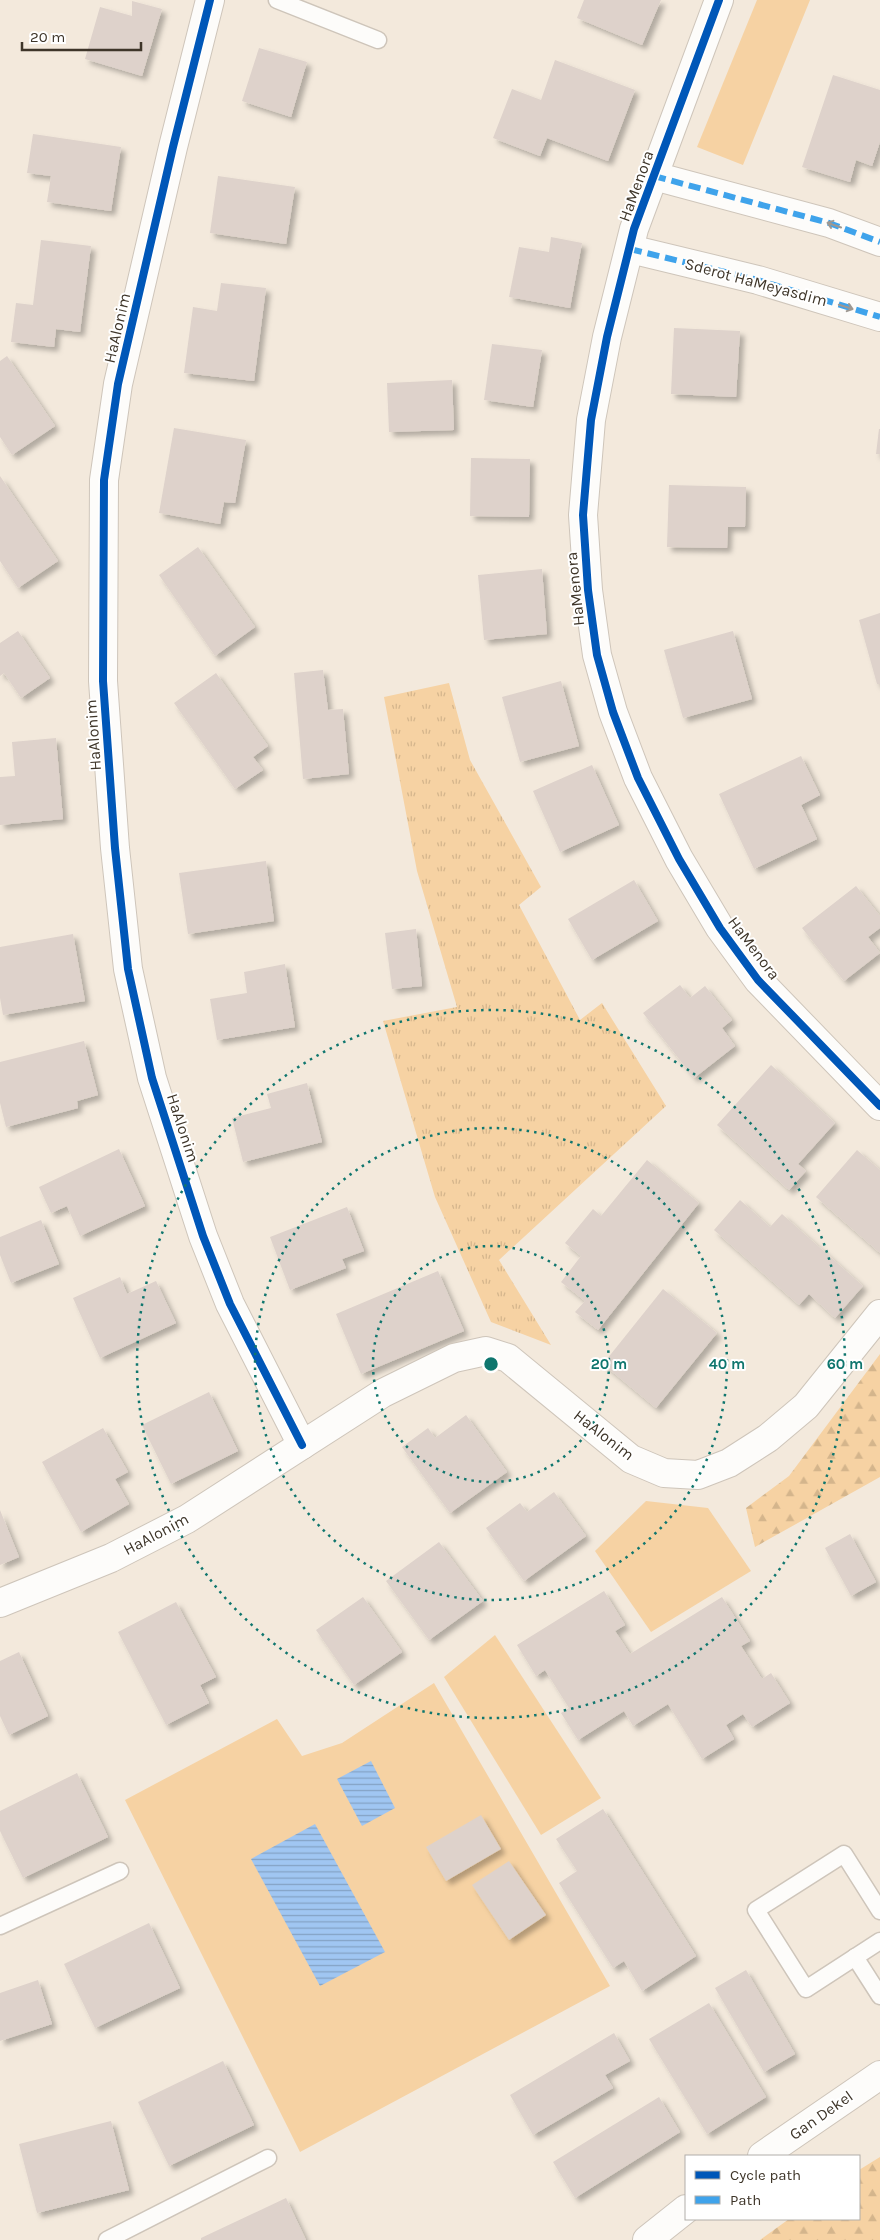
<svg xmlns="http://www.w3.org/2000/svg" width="880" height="2240" viewBox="0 0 880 2240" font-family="Karla,sans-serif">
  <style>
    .grass { fill: url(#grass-tufts) }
    .forest { fill: url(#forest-firs) }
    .green { fill: #f6d2a3 }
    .water { fill: url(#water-rules) }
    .building { fill: #ded2cb; filter: url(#shadow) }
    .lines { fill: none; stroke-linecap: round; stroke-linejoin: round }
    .service-casing { stroke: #cec5ba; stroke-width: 19 }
    .minor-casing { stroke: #cec5ba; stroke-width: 30 }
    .service { stroke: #fdfcfa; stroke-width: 16 }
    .minor { stroke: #fdfcfa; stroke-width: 28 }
    .quiet { stroke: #3fa3eb; stroke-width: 6; stroke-dasharray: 12 6; stroke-linecap: butt }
    .cycleway-casing { stroke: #fff; stroke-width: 11 }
    .cycleway { stroke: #0057b8; stroke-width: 8 }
    .oneway { stroke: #9e9892 }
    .ring { fill: none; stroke: #0f766e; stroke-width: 2.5; stroke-dasharray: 2.5 5 }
    .labels { text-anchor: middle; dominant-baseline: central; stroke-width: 4; stroke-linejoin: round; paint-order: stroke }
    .street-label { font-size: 16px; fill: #3e3529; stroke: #fff }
    .centre { fill: #0f766e; stroke: #fff; stroke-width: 2.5 }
    .ring-label { font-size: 15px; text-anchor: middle; font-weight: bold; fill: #0f766e; stroke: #fff; stroke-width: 4; stroke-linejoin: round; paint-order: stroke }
  </style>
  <defs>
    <pattern id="grass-tufts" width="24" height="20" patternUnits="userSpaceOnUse" patternTransform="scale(1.25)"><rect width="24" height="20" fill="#f6d2a3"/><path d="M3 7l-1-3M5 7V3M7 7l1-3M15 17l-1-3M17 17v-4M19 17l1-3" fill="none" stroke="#d4b58c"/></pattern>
    <pattern id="forest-firs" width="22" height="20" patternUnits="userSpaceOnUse" patternTransform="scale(1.25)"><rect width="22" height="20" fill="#f6d2a3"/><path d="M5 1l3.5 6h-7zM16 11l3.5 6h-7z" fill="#d4b58c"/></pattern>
    <pattern id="water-rules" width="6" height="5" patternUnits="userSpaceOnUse" patternTransform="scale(1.25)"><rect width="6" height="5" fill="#a0c6f2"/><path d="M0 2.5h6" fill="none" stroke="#84a2c4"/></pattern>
    <filter id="shadow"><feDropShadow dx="4.5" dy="4.5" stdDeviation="2.5" flood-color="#0004"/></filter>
  </defs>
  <rect width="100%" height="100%" fill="#f3e9dc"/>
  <polygon class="grass" points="449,683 470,760 541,887 519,905 580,1020 602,1003 666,1106 499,1260 551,1345 491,1322 435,1197 383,1021 457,1007 417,871 384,697"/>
  <g class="forest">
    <polygon points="880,1354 880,1477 755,1547 746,1508 789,1476"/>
    <polygon points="880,2157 880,2240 760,2240 789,2219 859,2219 859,2170"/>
  </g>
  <g class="green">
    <polygon points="757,0 810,0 743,165 697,147"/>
    <polygon points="646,1501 708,1508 751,1571 651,1632 595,1551"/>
    <polygon points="495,1635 601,1798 541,1835 444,1677"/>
    <polygon points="434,1683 610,1986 300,2152 125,1800 277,1719 302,1756 342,1743"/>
  </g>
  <g class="water">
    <polygon points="371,1761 395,1808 362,1826 337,1779"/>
    <polygon points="315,1824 385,1952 320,1986 251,1859"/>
  </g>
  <g class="building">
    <polygon points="584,0 661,0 642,45 577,18"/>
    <polygon points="132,1 162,9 142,76 85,59 100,7 132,16"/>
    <polygon points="259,48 307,62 291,117 242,101"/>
    <polygon points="555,60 635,90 608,161 547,138 540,156 493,138 512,89 541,100"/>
    <polygon points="833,75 880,90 880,142 872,166 856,160 850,182 802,167"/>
    <polygon points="33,134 121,147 111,211 47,202 51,176 27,173"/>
    <polygon points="218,176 295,187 286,244 210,233"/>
    <polygon points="551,237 582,243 570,308 509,297 519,247 549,252"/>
    <polygon points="41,240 91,246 80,332 56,329 54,347 11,342 16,303 33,305"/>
    <polygon points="221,283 266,288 254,381 184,373 193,307 217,311"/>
    <polygon points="674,328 740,331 736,397 671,394"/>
    <polygon points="492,344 542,350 533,407 484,400"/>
    <polygon points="7,356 55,426 12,455 0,437 0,361"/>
    <polygon points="452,380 454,430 389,432 387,383"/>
    <polygon points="174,428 246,440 235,503 224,502 220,524 159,513"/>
    <polygon points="879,429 880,429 880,454 876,454"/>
    <polygon points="471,458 530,459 529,517 470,516"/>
    <polygon points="0,476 58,561 18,588 0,561"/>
    <polygon points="669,485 746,487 745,527 728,527 727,548 667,547"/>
    <polygon points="198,547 255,627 215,656 159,575"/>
    <polygon points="542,569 547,634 484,640 478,575"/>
    <polygon points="880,613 880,684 877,684 859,620"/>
    <polygon points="18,631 50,678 21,698 4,673 0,676 0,643"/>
    <polygon points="733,631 752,699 683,718 664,650"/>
    <polygon points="323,670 328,710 343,709 349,774 303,779 294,673"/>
    <polygon points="216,673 268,746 253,757 263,770 235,789 174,703"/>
    <polygon points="561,681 579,746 520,762 502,697"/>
    <polygon points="56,738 63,819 0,825 0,777 15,776 12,742"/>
    <polygon points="801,756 820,795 801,805 817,839 754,869 719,794"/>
    <polygon points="592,765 619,825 560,852 533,791"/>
    <polygon points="266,861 274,921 188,934 179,873"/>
    <polygon points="634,880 658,921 592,960 568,919"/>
    <polygon points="856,886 880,916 880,928 868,937 880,953 844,981 802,928"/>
    <polygon points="416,929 422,986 392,989 385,933"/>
    <polygon points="73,934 85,1001 3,1015 0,998 0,947"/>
    <polygon points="285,964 295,1027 217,1040 210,999 247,993 244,972"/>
    <polygon points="680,985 690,998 705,986 732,1020 722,1028 735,1046 694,1078 643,1013"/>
    <polygon points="84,1041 98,1095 77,1101 78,1108 6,1127 0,1103 0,1062"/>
    <polygon points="771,1065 835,1123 798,1164 806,1171 789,1190 717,1125"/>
    <polygon points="307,1083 322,1142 243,1162 232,1118 271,1108 267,1094"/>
    <polygon points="119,1149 145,1206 80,1236 67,1206 51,1213 39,1187"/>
    <polygon points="857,1150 880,1170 880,1253 816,1197"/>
    <polygon points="647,1160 699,1203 598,1330 575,1312 585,1301 561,1282 581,1256 565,1243 593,1209 601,1216"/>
    <polygon points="740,1200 770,1227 782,1214 863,1286 835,1318 809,1294 799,1305 714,1230"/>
    <polygon points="347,1207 364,1251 342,1259 346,1268 290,1290 270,1237"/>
    <polygon points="41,1220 59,1264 11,1283 0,1255 0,1237"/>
    <polygon points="438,1271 464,1331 361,1374 336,1314"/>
    <polygon points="120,1277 127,1294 156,1281 176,1323 100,1358 73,1298"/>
    <polygon points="663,1289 717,1333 656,1408 603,1364"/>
    <polygon points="209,1392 238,1451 171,1484 142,1425"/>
    <polygon points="466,1415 507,1472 450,1513 402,1447 428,1428 435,1438"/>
    <polygon points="103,1428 128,1472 115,1479 129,1504 81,1532 42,1462"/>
    <polygon points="554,1492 586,1536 524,1581 486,1528 520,1503 527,1512"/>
    <polygon points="0,1510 19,1557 0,1565"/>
    <polygon points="850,1534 876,1582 851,1596 825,1548"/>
    <polygon points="439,1542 483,1601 429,1640 386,1581"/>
    <polygon points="604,1591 625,1625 615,1631 630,1654 722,1597 750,1641 741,1646 762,1679 771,1673 790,1703 752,1727 743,1714 726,1725 734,1739 702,1759 668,1704 633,1726 624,1711 578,1740 561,1713 569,1708 545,1670 536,1676 517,1645"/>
    <polygon points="363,1597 402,1652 354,1685 316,1630"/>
    <polygon points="176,1602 216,1677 200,1685 209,1703 166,1725 118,1632"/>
    <polygon points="19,1652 48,1716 9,1735 0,1716 0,1661"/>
    <polygon points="77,1773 108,1837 23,1878 0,1831 0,1811"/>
    <polygon points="603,1809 696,1956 642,1991 624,1961 613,1968 559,1883 577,1871 556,1839"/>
    <polygon points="481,1815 501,1849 446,1881 426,1847"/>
    <polygon points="509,1861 546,1915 509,1940 472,1885"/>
    <polygon points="149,1923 180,1988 95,2028 64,1964"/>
    <polygon points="746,1970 795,2054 764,2072 715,1988"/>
    <polygon points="38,1980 52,2024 0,2041 0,1993"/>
    <polygon points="709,2003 766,2097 707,2134 649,2039"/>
    <polygon points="614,2033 630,2061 605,2075 613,2088 533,2135 510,2095"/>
    <polygon points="223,2061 254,2125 169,2166 138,2102"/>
    <polygon points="659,2097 680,2132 575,2198 553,2162"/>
    <polygon points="111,2121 129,2190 37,2213 19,2144"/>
    <polygon points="286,2198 306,2240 201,2240 201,2238"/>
  </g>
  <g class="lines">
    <g class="service-casing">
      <g id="service">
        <polyline points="277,0 378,40"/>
        <polyline points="880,1911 844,1854 756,1910 806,1989 880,1941"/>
        <polyline points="0,1926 120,1871"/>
        <polyline points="855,1957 880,1996"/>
        <polyline points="107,2240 268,2158"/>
      </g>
    </g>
    <g class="minor-casing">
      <g id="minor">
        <polyline points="210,0 173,147 118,384 104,480 103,681 115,848 128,969 152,1078 203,1236 230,1304 302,1445"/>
        <polyline points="719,0 634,229 607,337 591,420 583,515 588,590 597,655 613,712 638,778 679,859 720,928 758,980 880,1106"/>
        <polyline points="654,176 829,223 880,242"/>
        <polyline points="630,249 758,280 880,317"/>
        <polyline points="0,1603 111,1558 187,1519 383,1393 454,1358 486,1351 508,1358 631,1459 664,1473 698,1475 729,1463 768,1438 806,1406 880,1314"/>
        <polyline points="762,2156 880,2075"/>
        <polyline points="647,2240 686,2209"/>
      </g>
    </g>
    <use href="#service" class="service"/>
    <use href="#minor" class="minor"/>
    <g class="quiet">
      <polyline points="654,176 829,223 880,242"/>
      <polyline points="630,249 758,280 880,317"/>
    </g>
    <g class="cycleway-casing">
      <g id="cycleway">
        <polyline points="210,0 173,147 118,384 104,480 103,681 115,848 128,969 152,1078 203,1236 230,1304 302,1445"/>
        <polyline points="719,0 634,229 607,337 591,420 583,515 588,590 597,655 613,712 638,778 679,859 720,928 758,980 880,1106"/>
      </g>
    </g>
    <use href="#cycleway" class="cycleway"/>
  </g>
  <defs><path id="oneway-shaft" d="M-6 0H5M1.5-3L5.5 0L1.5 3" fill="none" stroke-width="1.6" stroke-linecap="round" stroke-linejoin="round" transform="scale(1.25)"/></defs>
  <g class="oneway">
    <use href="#oneway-shaft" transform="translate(834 225) rotate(-161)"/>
    <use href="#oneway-shaft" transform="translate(846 307) rotate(17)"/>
  </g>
  <g class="ring">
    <circle cx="491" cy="1364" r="118"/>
    <circle cx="491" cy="1364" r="236"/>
    <circle cx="491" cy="1364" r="354"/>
  </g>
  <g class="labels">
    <g class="street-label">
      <text transform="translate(636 186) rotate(-70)">HaMenora</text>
      <text transform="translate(756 282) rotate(15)">Sderot HaMeyasdim</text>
      <text transform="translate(117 328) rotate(-77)">HaAlonim</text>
      <text transform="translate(575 589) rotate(-96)">HaMenora</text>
      <text transform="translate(93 735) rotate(-94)">HaAlonim</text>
      <text transform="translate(754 948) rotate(53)">HaMenora</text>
      <text transform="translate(183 1128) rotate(72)">HaAlonim</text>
      <text transform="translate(604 1435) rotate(38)">HaAlonim</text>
      <text transform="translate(156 1534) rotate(-28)">HaAlonim</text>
      <text transform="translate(821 2115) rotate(-35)">Gan Dekel</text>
    </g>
  </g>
  <circle cx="491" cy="1364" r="8" class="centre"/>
  <g class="ring-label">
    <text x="609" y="1369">20 m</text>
    <text x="727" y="1369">40 m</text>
    <text x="845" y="1369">60 m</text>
  </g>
  <rect x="685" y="2155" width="175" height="65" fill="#ffffff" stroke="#b2aea9"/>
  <rect x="695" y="2171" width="25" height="8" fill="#0057b8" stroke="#b2aea9"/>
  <text x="730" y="2180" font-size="15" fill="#3e3529">Cycle path</text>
  <rect x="695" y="2196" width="25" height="8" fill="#3fa3eb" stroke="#b2aea9"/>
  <text x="730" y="2205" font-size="15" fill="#3e3529">Path</text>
  <path d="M22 42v8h119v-8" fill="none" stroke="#3e3529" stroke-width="2.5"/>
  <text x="30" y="42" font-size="15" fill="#3e3529" stroke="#ffffff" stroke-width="4" paint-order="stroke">20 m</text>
</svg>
